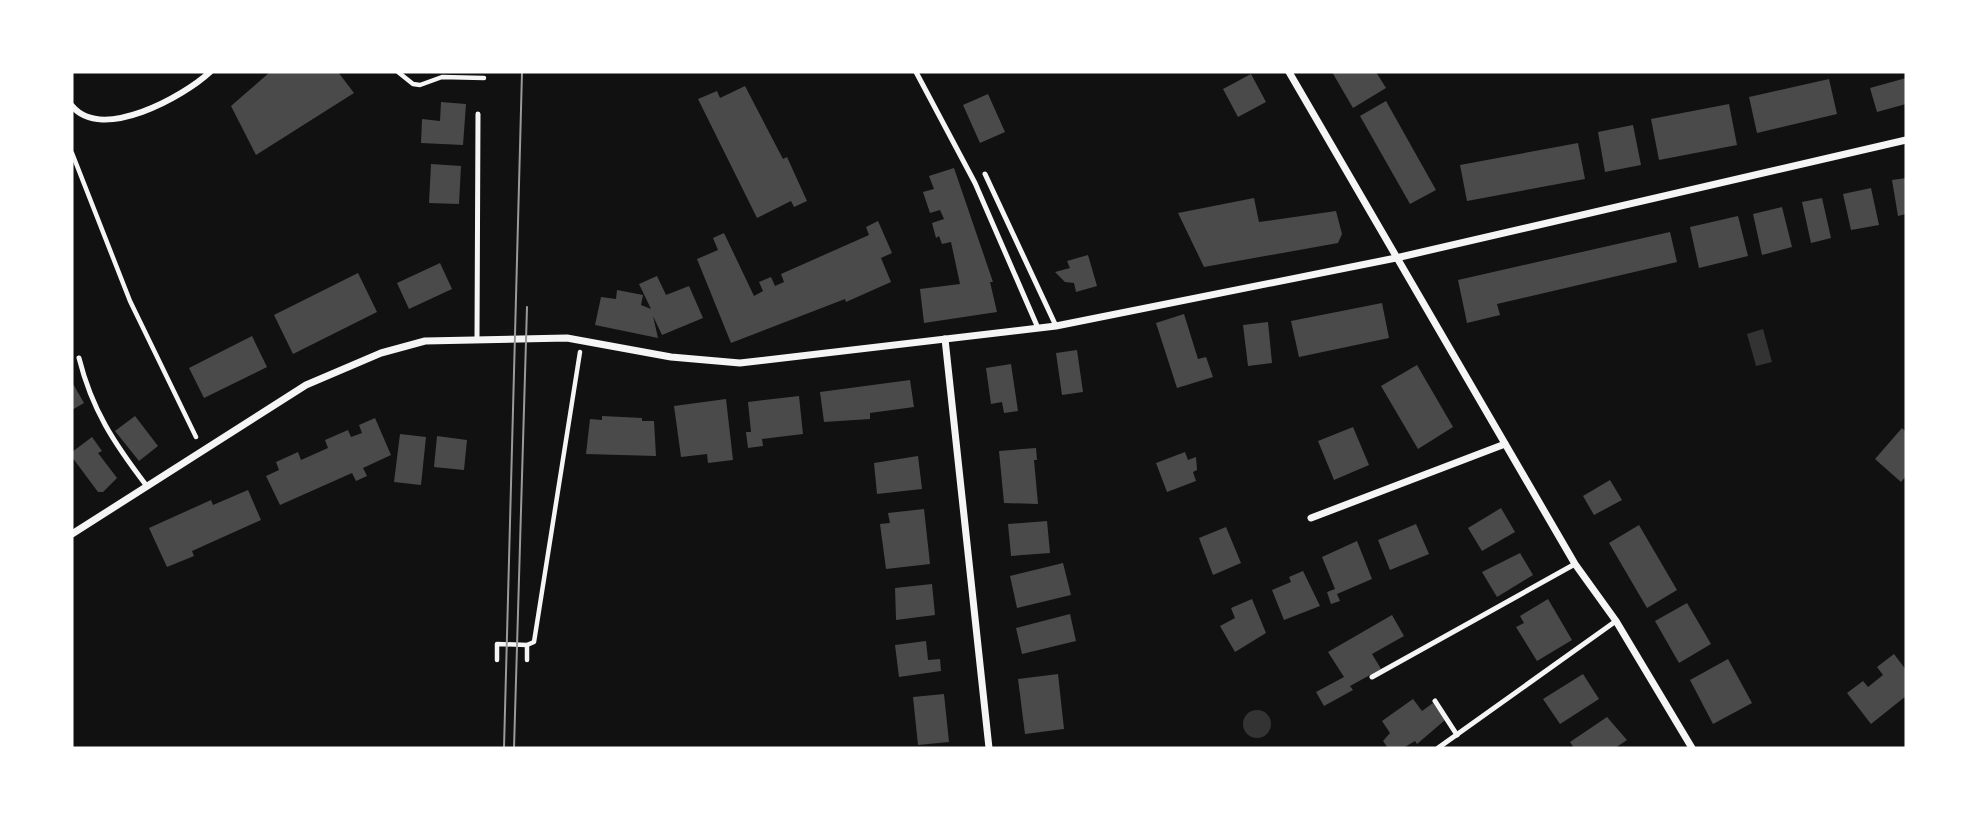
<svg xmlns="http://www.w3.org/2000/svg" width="1978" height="820" viewBox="0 0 1978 820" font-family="'Work Sans',sans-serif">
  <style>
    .water { fill: #333 }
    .building { fill: #4a4a4a }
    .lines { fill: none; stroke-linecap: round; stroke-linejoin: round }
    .path { stroke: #f5f5f5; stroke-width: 4.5 }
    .service { stroke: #f5f5f5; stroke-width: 5 }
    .pedestrian { stroke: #f5f5f5; stroke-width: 6 }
    .minor { stroke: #f5f5f5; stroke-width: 7 }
    .tram { stroke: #9a9a9a; stroke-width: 2 }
  </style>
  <rect width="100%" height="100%" fill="#111"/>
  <g class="water">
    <polygon points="1763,329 1772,362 1756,366 1747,334"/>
    <circle cx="1257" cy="724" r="14"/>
  </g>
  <g class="building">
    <polygon points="270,72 338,72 354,93 256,155 231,106"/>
    <polygon points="1332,72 1376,72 1386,88 1353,108"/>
    <polygon points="1251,74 1266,102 1238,117 1223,89"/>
    <polygon points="1906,78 1906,104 1877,112 1870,88"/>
    <polygon points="1829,79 1837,114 1757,133 1749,97"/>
    <polygon points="745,86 783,159 787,157 807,201 794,207 791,201 757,218 698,99 717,91 720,98"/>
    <polygon points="988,94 1005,132 980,143 963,105"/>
    <polygon points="1386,101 1436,190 1410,204 1360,116"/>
    <polygon points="441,102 466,104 463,145 421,143 422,119 440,121"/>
    <polygon points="1729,104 1737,145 1659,160 1651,119"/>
    <polygon points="1633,125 1641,165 1605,172 1598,132"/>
    <polygon points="1578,143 1585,179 1467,201 1460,165"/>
    <polygon points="431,164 461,166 459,204 429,203"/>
    <polygon points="954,168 993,282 990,282 997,312 924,323 920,289 960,284 951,242 942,244 939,236 936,238 932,223 944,219 940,210 930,213 923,192 934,189 929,176"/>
    <polygon points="1906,178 1906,214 1898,216 1892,180"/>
    <polygon points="1871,188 1879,225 1851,230 1843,194"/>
    <polygon points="1254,198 1259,222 1336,211 1342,234 1338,243 1204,267 1178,213"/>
    <polygon points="1822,198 1831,238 1811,243 1802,202"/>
    <polygon points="1782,207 1792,247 1762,255 1753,214"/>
    <polygon points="1738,216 1748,256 1699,268 1690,227"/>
    <polygon points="878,221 892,253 881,258 891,282 846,302 845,299 731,343 697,259 718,250 713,238 724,233 754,296 763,291 759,282 771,277 775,286 784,282 781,274 869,235 866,227"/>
    <polygon points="1670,232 1677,262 1497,304 1500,315 1467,323 1458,280"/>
    <polygon points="1088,255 1097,286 1076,292 1074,283 1065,282 1055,272 1070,268 1067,261"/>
    <polygon points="440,263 452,289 409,309 397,283"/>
    <polygon points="358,273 377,312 293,354 274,315"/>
    <polygon points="657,276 666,295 689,286 703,318 662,335 653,316 658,338 595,325 601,297 616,299 617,290 643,295 641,305 651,309 639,284"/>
    <polygon points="1382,303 1389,338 1299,357 1291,321"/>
    <polygon points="1184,314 1198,359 1206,357 1213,377 1177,388 1156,323"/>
    <polygon points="1268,322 1272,363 1248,366 1243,325"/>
    <polygon points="252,336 267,367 204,398 189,368"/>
    <polygon points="1077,350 1083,392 1062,395 1056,353"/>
    <polygon points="1011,364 1018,411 1004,413 1002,402 991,404 986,368"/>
    <polygon points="1417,365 1453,427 1418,449 1381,386"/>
    <polygon points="910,380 914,407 870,413 870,419 824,422 820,392"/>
    <polygon points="72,382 84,403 72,410"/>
    <polygon points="799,396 803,434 762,439 763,446 748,448 746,432 751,432 748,402"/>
    <polygon points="726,399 733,460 708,463 707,454 681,457 674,406"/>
    <polygon points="135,416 158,446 139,461 115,431"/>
    <polygon points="602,416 642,418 642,421 654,421 656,456 586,454 590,419 602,420"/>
    <polygon points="375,418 391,455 363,468 367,476 356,481 352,473 280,505 266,476 279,470 276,462 298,452 301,460 328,448 325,440 348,430 351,437 362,433 359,425"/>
    <polygon points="1353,427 1369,465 1334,480 1318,441"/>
    <polygon points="1902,428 1906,432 1906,476 1901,482 1875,459"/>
    <polygon points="400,434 426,437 421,485 394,482"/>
    <polygon points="437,436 467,440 464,470 434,467"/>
    <polygon points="92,437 102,451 98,453 117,478 103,492 98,492 72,457 72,452"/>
    <polygon points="1036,448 1037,460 1034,460 1038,504 1004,503 999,451"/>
    <polygon points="1185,452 1188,460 1196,457 1197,470 1193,472 1196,481 1167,492 1156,463"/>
    <polygon points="918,456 922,489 877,494 874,463"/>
    <polygon points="1610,480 1622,500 1594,515 1583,496"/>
    <polygon points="248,490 261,520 192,551 194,556 167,567 149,528 211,500 213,505"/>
    <polygon points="1501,508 1515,532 1482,551 1468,528"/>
    <polygon points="924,509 930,564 886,569 880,524 890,523 888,513"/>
    <polygon points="1047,521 1050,553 1011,556 1008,524"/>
    <polygon points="1416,524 1429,554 1390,570 1378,540"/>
    <polygon points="1639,525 1677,590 1647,608 1609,543"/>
    <polygon points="1226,527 1241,563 1213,575 1199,538"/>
    <polygon points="1357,541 1372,579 1337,594 1340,601 1331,604 1327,592 1335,589 1322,557"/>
    <polygon points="1520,553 1533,575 1497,597 1482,572"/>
    <polygon points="1063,563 1071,595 1017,608 1010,576"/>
    <polygon points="1303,571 1320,606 1284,620 1272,590 1291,582 1289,577"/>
    <polygon points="932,584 935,615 896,620 895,588"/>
    <polygon points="1252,599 1266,633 1235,652 1220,626 1235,618 1231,608"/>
    <polygon points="1548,599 1572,640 1537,661 1516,627 1524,623 1520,616"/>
    <polygon points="1687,603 1711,644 1679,663 1655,621"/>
    <polygon points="1070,614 1076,641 1022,654 1016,628"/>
    <polygon points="1392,615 1404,636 1372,654 1381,669 1350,686 1353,690 1324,706 1316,692 1344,677 1328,652"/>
    <polygon points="926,641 928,660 940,659 941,671 899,677 895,645"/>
    <polygon points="1894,654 1906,670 1906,696 1871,724 1847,693 1863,681 1868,687 1883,675 1877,667"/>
    <polygon points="1728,659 1752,703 1713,724 1690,680"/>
    <polygon points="1058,674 1064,729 1025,734 1018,679"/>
    <polygon points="1583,674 1599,699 1560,724 1543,699"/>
    <polygon points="944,694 949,742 918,745 913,697"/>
    <polygon points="1413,699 1422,711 1433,703 1445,720 1417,744 1415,741 1403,748 1388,748 1383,741 1390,733 1382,721"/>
    <polygon points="1607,717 1627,740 1615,748 1574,748 1570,742"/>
  </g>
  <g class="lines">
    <g class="path">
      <polyline points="398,72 413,84 420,85 442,77 484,78"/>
      <polyline points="72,153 130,301 196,437"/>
      <polyline points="497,660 497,644 527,645"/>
      <polyline points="527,660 527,645 534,642 580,352"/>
    </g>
    <g class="service">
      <polyline points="916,72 975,183 1038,328"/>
      <polyline points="985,174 1056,326"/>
      <polyline points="477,338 478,114"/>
      <path d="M79,358C92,410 114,443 146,485"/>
      <polyline points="1372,677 1575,564"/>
      <polyline points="1435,701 1457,735"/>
      <polyline points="1438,748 1616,621"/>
    </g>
    <path class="pedestrian" d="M72,106C102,142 183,97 210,72"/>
    <g class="minor">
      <polyline points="1289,72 1575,564 1616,621 1692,748"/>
      <polyline points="945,339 989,748"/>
      <polyline points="1311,518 1505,444"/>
      <polyline points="72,534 306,385 381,353 425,341 567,338 671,357 740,363 1056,326 1396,258 1906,140"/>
    </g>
    <g class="tram">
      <polyline points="504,748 522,72"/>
      <polyline points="514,748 527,307"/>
    </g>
  </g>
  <rect width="1978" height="820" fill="none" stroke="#ffffff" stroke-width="147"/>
</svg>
